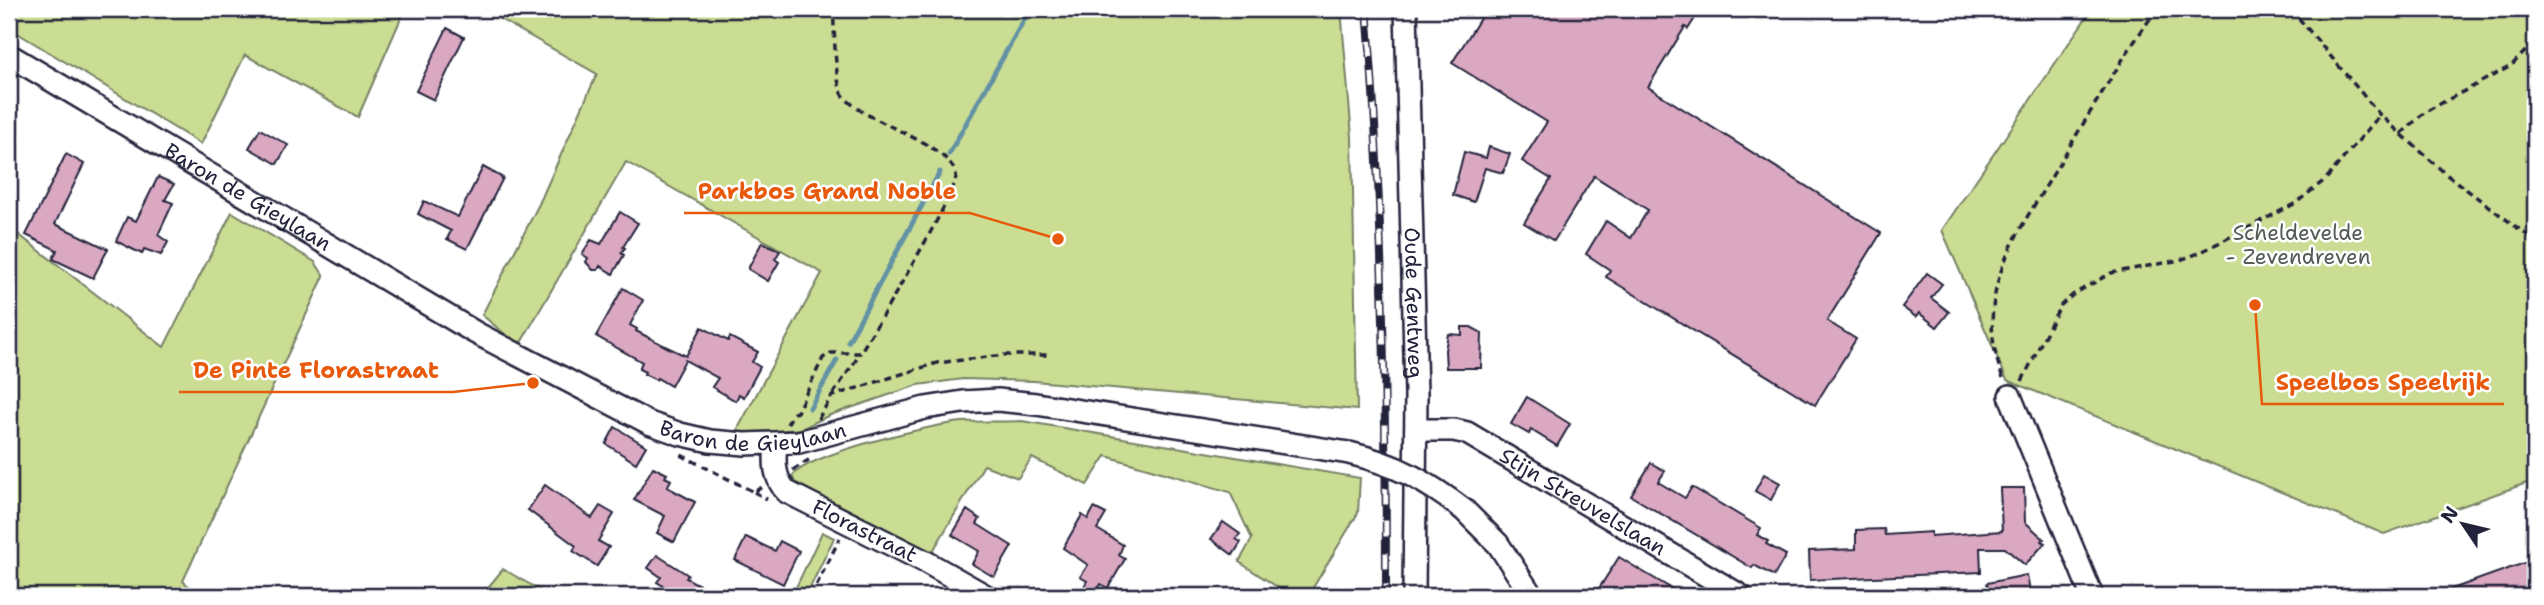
<svg xmlns="http://www.w3.org/2000/svg" width="2544" height="605" viewBox="0 0 2544 605" font-family="'Shantell Sans',sans-serif">
  <style>
    .green { fill: #cadd92; stroke: #768066; stroke-width: 2 }
    .lines { fill: none; stroke-linecap: round; stroke-linejoin: round }
    .stream { stroke: #6392a5; stroke-width: 5 }
    .building { fill: #dba8c2; stroke: #22223b; stroke-width: 2 }
    .street-casing { stroke: #22223b; stroke-width: 26 }
    .path { stroke: #22223b; stroke-width: 3.5; stroke-dasharray: 7 5; stroke-linecap: butt }
    .street { stroke: #fff; stroke-width: 21 }
    .rail-casing { stroke: #22223b; stroke-width: 8 }
    .rail { stroke: #fff; stroke-width: 5; stroke-dasharray: 16; stroke-linecap: butt }
    .street-bridge-casing { stroke: #22223b; stroke-width: 26; stroke-linecap: butt }
    .street-bridge { stroke: #fff; stroke-width: 21 }
    .labels { text-anchor: middle; dominant-baseline: central; stroke-width: 5; stroke-linejoin: round; paint-order: stroke }
    .street-label { font-size: 21px; fill: #22223b; stroke: #fff }
    .park-label { font-size: 21px; fill: #545a55; stroke: #fff }
    .leader { fill: none; stroke: #e8590c; stroke-width: 2.5 }
    .callout-dot { fill: #e8590c; stroke: #fff; stroke-width: 2.5 }
    .callout-label { font-size: 23px; text-anchor: middle; font-weight: bold; fill: #e8590c; stroke: #fff; stroke-width: 5; stroke-linejoin: round; paint-order: stroke }
  </style>
  <rect width="100%" height="100%" fill="#fff"/>
  <filter id="ink" filterUnits="userSpaceOnUse"><feTurbulence type="fractalNoise" baseFrequency=".0143" numOctaves="2"/><feDisplacementMap in="SourceGraphic" scale="14" xChannelSelector="R" yChannelSelector="G"/><feConvolveMatrix kernelMatrix="1 2 1 2 8 2 1 2 1" color-interpolation-filters="sRGB"/></filter>
  <g filter="url(#ink)">
    <g class="green">
      <polygon points="9,9 405,9 358,117 245,55 201,144 9,28"/>
      <polygon points="482,9 1341,9 1352,137 1357,410 1034,381 963,379 918,385 830,415 801,429 735,434 822,273 626,162 519,346 482,315 539,204 597,74"/>
      <polygon points="2092,9 2535,9 2535,480 2384,534 2007,380 1942,230"/>
      <polygon points="232,212 315,262 324,276 183,581 199,596 184,596 176,588 171,596 9,596 9,227 164,347"/>
      <path d="M1022,421L1360,478L1358,513L1308,596H1291L1239,562L1252,539L1230,492L1106,456L1087,485L1032,458L1018,478L984,465L930,556L807,489L795,482L792,476C811,453 930,425 962,422C982,421 1002,422 1022,421Z"/>
      <polygon points="822,532 834,538 806,596 792,596"/>
      <polygon points="503,569 550,596 481,596"/>
    </g>
    <g class="lines">
      <g class="stream">
        <polyline points="949,154 1030,9"/>
        <polyline points="848,342 940,172"/>
        <polyline points="810,408 837,360"/>
      </g>
    </g>
    <g class="building">
      <polygon points="1486,9 1519,9 1531,16 1536,9 1701,9 1688,29 1685,27 1648,87 1881,233 1827,321 1856,339 1815,405 1606,277 1610,270 1586,254 1606,221 1631,238 1648,210 1594,176 1554,241 1524,223 1551,179 1522,161 1547,122 1452,63"/>
      <polygon points="447,28 464,37 434,100 416,91"/>
      <polygon points="260,129 288,145 277,164 249,148"/>
      <polygon points="1489,147 1510,154 1503,173 1485,168 1474,202 1453,195 1464,152 1486,158"/>
      <polygon points="66,154 84,164 55,224 108,249 93,278 53,259 57,250 26,235"/>
      <polygon points="483,167 503,178 467,249 447,239 451,231 418,214 424,201 458,217"/>
      <polygon points="158,177 174,184 165,200 173,203 158,235 168,242 161,255 144,249 142,254 116,241 127,217 136,221"/>
      <polygon points="620,212 638,223 623,247 625,248 621,253 624,255 613,274 600,266 598,270 593,270 586,262 588,258 582,254 591,240 601,244"/>
      <polygon points="762,242 780,251 775,259 779,262 768,281 748,269"/>
      <polygon points="1927,273 1942,284 1931,298 1949,312 1937,327 1919,313 1916,317 1902,307"/>
      <polygon points="623,288 643,300 630,325 637,329 636,331 667,347 686,356 702,327 728,341 730,337 758,352 752,362 760,367 744,397 739,394 736,401 712,387 718,378 685,360 671,386 657,378 656,380 644,374 645,372 639,369 642,362 596,336"/>
      <polygon points="1462,327 1471,327 1482,333 1481,368 1446,368 1445,350 1448,334 1462,335"/>
      <polygon points="1527,397 1570,424 1557,446 1531,430 1529,434 1511,424"/>
      <polygon points="615,427 646,446 636,463 606,444"/>
      <polygon points="1651,463 1665,471 1658,482 1685,498 1692,487 1761,528 1757,535 1768,541 1766,544 1786,555 1774,576 1754,565 1752,568 1631,496"/>
      <polygon points="653,467 667,474 665,477 671,480 667,487 695,502 674,542 657,533 665,516 634,500"/>
      <polygon points="1764,474 1780,483 1771,500 1755,491"/>
      <polygon points="545,485 592,518 600,506 614,514 598,541 609,547 597,566 573,551 576,546 528,510"/>
      <polygon points="2000,488 2024,488 2025,522 2044,539 2042,541 2045,543 2025,565 2005,548 1980,548 1981,572 1810,580 1809,551 1856,549 1856,530 1884,529 1885,535 1931,532 1931,536 2002,531"/>
      <polygon points="1094,508 1106,514 1097,529 1123,545 1119,555 1125,559 1108,588 1101,584 1095,594 1084,587 1087,581 1080,577 1088,565 1063,548 1082,515 1088,519"/>
      <polygon points="967,510 980,519 977,524 1012,546 994,577 972,564 979,551 952,535"/>
      <polygon points="1223,522 1240,534 1236,539 1241,542 1233,555 1211,539"/>
      <polygon points="746,537 775,551 780,541 799,551 783,584 735,560"/>
      <polygon points="657,555 688,575 686,578 720,596 679,596 657,582 661,577 648,568"/>
      <polygon points="1619,557 1640,570 1684,596 1608,596 1598,590"/>
      <polygon points="2527,562 2535,592 2522,596 2438,596 2438,594"/>
      <polygon points="2027,575 2031,596 1990,596 1987,583"/>
    </g>
    <g class="lines">
      <g class="street-casing">
        <g id="street">
          <path id="s1" d="M1406,9L1416,394L1414,596"/>
          <path id="s2" d="M9,55L476,333L649,423L680,434L710,441L745,444L799,442L925,408L963,402L998,400L1036,404L1349,453"/>
          <polyline points="2010,396 2092,596"/>
          <path id="s3" d="M1416,430H1454L1467,433L1741,596"/>
          <path id="s4" d="M776,444C774,462 774,479 787,492L926,562L986,596"/>
          <polyline points="1464,510 1498,544 1532,596"/>
        </g>
      </g>
      <g class="path">
        <polyline points="2291,9 2380,115 2447,175 2535,241"/>
        <polyline points="2401,134 2425,112 2511,66 2535,41"/>
        <path d="M2003,378C1991,346 1989,318 1997,285C2007,244 2034,207 2055,171C2088,116 2120,60 2157,9"/>
        <polyline points="2022,381 2052,321 2061,305 2074,294 2111,273 2180,260 2199,253 2296,203 2326,179 2380,115"/>
        <polyline points="833,394 860,354"/>
        <polyline points="818,419 832,396 937,363 1004,355 1050,355"/>
        <path d="M787,424L794,413L797,412L823,358L831,353H860C874,330 958,191 956,176C951,141 857,122 842,93C834,78 835,28 833,9"/>
        <polyline points="681,455 754,492 762,487"/>
        <polyline points="793,470 810,459"/>
        <polyline points="754,492 767,499"/>
        <polyline points="811,596 840,538"/>
      </g>
      <use href="#street" class="street"/>
      <g class="rail-casing">
        <path id="rail" d="M1367,9C1383,204 1386,400 1386,596"/>
      </g>
      <use href="#rail" class="rail"/>
      <g class="street-bridge-casing">
        <path id="street-bridge" d="M1349,453C1396,464 1426,481 1464,510"/>
      </g>
      <use href="#street-bridge" class="street-bridge"/>
    </g>
  </g>
  <g class="labels">
    <g class="street-label">
      <text stroke="none"><textPath href="#s2" startOffset="278">Baron de Gieylaan</textPath></text>
      <text stroke="none"><textPath href="#s1" startOffset="294">Oude Gentweg</textPath></text>
      <text stroke="none"><textPath href="#s2" startOffset="845">Baron de Gieylaan</textPath></text>
      <text stroke="none"><textPath href="#s3" startOffset="186">Stijn Streuvelslaan</textPath></text>
      <text stroke="none"><textPath href="#s4" startOffset="138">Florastraat</textPath></text>
    </g>
    <g class="park-label">
      <text x="2298" y="233">Scheldevelde<tspan x="2298" dy="24">- Zevendreven</tspan></text>
    </g>
  </g>
  <path class="leader" d="M1058 239L970 213H684M533 383L453 392H179M2255 305L2262 404H2504"/>
  <g class="callout-dot">
    <circle cx="1058" cy="239" r="7"/>
    <circle cx="533" cy="383" r="7"/>
    <circle cx="2255" cy="305" r="7"/>
  </g>
  <g class="callout-label">
    <text x="827" y="199">Parkbos Grand Noble</text>
    <text x="316" y="378">De Pinte Florastraat</text>
    <text x="2383" y="390">Speelbos Speelrijk</text>
  </g>
  <rect width="2544" height="605" fill="none" stroke="#fff" stroke-width="35"/>
  <rect x="18" y="18" width="2509" height="570" fill="none" stroke="#22223b" stroke-width="2.5" filter="url(#ink)"/>
  <g transform="translate(2463 524) rotate(305)" stroke="#ffffff" stroke-width="5" paint-order="stroke">
  <path d="M0-5L12 26L0 18L-12 26Z" fill="#22223b"/>
  <text y="-10" font-size="19" font-weight="bold" text-anchor="middle" fill="#22223b">N</text>
  </g>
</svg>
